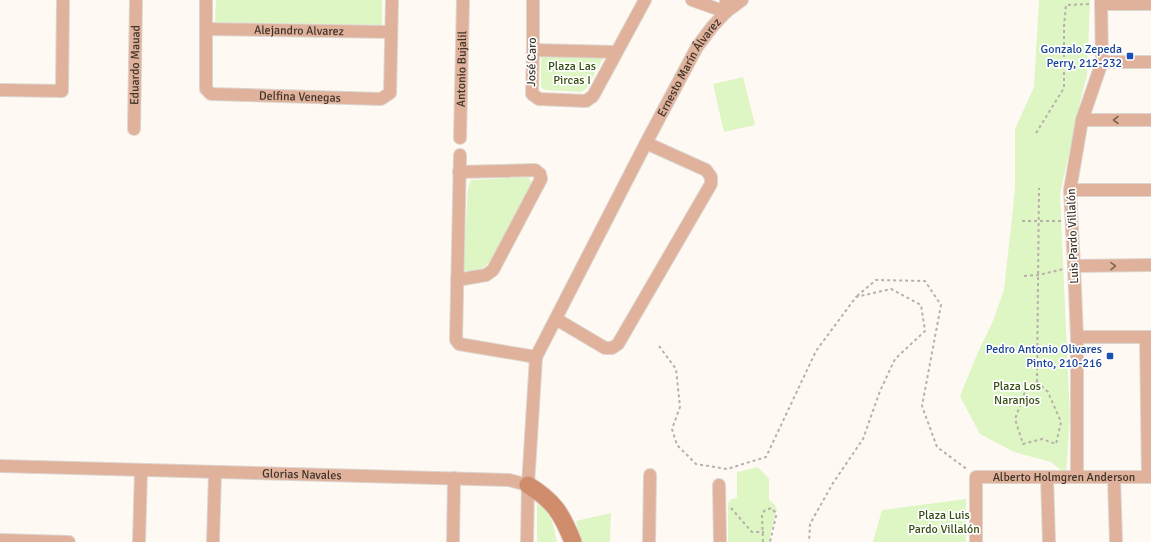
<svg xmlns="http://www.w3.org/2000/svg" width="1151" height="542" viewBox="0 0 1151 542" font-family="Signika,sans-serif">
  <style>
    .green { fill: #def5c4 }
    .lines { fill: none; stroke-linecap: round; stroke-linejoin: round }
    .street-casing { stroke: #dcd6d0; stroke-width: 14 }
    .secondary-casing { stroke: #dcd6d0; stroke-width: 19 }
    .path { stroke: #b8b0aa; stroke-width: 2; stroke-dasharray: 3 3; stroke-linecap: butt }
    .street { stroke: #e0b19b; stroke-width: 12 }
    .secondary { stroke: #d08d6c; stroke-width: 17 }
    .oneway { stroke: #7f6657 }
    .transit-dot { fill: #1a4fb4; stroke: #fff; stroke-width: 1.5 }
    .labels { text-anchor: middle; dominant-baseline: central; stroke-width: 3.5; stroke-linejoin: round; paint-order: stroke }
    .street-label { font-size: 12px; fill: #3f342a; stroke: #fff }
    .transit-label { font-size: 12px; fill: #164399; stroke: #fff; text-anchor: end }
    .park-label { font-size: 12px; fill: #364c13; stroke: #fff }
  </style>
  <rect width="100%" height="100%" fill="#fff9f4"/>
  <g class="green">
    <polygon points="216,0 382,0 382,25 215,22"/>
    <polygon points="1039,0 1090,0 1087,76 1082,94 1060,194 1070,418 1066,474 1051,462 1014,452 980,434 960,396 978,352 993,321 1004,290 1015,189 1015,129 1034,87"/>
    <polygon points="541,55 604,56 587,88 581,92 545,90 541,87"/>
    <polygon points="743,77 755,125 724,132 713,84"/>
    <polygon points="528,177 532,183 490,262 483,268 467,272 463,268 468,188 471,180"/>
    <polygon points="758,467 769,479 769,500 774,504 777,509 770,535 770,542 728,542 728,503 731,499 737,498 737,472"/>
    <polygon points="966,499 966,542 873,542 882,510"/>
    <path d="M537,503C551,509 554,528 557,542H537Z"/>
    <polygon points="611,513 610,542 581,542 576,521"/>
  </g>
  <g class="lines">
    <g class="street-casing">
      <g id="street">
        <path id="s1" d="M206,0V89L211,94L381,99L390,93L392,0"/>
        <polyline points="533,0 533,50 532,94 539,99 586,101 593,96 645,0"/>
        <polyline points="692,0 726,12 726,0"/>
        <polyline points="1101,4 1151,4"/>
        <path id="s2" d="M206,29L391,32"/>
        <polyline points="533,50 616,52"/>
        <polyline points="1102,62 1151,62"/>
        <polyline points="0,90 62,91 63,0"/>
        <polyline points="1082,120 1151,120"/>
        <path id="s3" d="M134,129L136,0"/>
        <path id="s4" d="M460,138L463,0"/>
        <polyline points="460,155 456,340 459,344 536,357"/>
        <polyline points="1070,190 1151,190"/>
        <polyline points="1074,266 1151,265"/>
        <polyline points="457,280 486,275 493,270 541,179 540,174 535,170 459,172"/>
        <polyline points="556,319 605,348 612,348 618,344 711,184 711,177 706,170 646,143"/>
        <polyline points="1077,337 1151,337"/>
        <polyline points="1146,337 1148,477"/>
        <path id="s5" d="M0,466L509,480L528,485"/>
        <polyline points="1047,477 1049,542"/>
        <polyline points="1077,477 1077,337 1074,266 1070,190 1082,120 1102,62 1101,0"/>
        <polyline points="1114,477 1116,542"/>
        <polyline points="719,485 720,542"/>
        <polyline points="0,540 69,542"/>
        <polyline points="139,542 141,470"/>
        <polyline points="213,542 215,472"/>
        <polyline points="453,542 454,478"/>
        <path id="s6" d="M527,542L528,485L536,357L646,143L697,47L712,27L726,12L742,0"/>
        <polyline points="649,542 650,475"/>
        <path id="s7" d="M976,542V477H1151"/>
      </g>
    </g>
    <g class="secondary-casing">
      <path id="secondary" d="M528,485C554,501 562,514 573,542"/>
    </g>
    <g class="path">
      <polyline points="1036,133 1064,88 1064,26 1066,5 1091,4"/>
      <polyline points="1022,221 1061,221"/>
      <polyline points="1024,276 1038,275 1064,269"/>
      <polyline points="857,296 876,280 925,281 941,305 922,406 937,447 968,470"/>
      <polyline points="659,346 676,369 680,407 672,429 677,445 696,464 727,469 766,457 816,351 856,297 891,289 921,305 925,331 895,359 880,391 863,439 833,483 810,524 809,542"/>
      <polyline points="1037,382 1039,188"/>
      <polygon points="1037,382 1048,392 1061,422 1056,444 1042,439 1023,444 1015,419 1025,392"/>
      <polyline points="731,508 752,532 764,532"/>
      <polyline points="763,542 762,515 764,511 771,508 775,512 776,516 770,542"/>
    </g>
    <use href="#street" class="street"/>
    <use href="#secondary" class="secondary"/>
  </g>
  <defs><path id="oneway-chevron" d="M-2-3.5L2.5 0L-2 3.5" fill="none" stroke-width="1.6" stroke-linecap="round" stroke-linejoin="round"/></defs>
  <g class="oneway">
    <use href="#oneway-chevron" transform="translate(1116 120) rotate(180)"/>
    <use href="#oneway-chevron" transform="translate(1113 266) rotate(-1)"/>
  </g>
  <g class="transit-dot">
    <rect x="1126" y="52" width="8" height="8" rx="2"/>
    <rect x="1106" y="352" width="8" height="8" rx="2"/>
  </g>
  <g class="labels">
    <g class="street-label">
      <text stroke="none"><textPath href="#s2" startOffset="93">Alejandro Alvarez</textPath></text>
      <text transform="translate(532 62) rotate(-89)">José Caro</text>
      <text stroke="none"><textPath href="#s3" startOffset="64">Eduardo Mauad</textPath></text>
      <text stroke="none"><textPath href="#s4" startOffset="69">Antonio Bujalil</textPath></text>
      <text stroke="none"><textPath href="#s6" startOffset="513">Ernesto Marín Álvarez</textPath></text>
      <text stroke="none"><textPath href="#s1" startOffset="185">Delfina Venegas</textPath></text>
      <text transform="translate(1073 236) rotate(-92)">Luis Pardo Villalón</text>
      <text stroke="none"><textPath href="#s5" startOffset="302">Glorias Navales</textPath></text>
      <text stroke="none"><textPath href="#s7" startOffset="153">Alberto Holmgren Anderson</textPath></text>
    </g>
    <g class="transit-label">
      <text x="1122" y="49">Gonzalo Zepeda<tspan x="1122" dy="14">Perry, 212-232</tspan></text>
      <text x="1102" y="349">Pedro Antonio Olivares<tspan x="1102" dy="14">Pinto, 210-216</tspan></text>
    </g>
    <g class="park-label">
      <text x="572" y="66">Plaza Las<tspan x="572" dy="14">Pircas I</tspan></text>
      <text x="1017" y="386">Plaza Los<tspan x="1017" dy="14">Naranjos</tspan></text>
      <text x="944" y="515">Plaza Luis<tspan x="944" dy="14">Pardo Villalón</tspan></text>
    </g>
  </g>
</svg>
